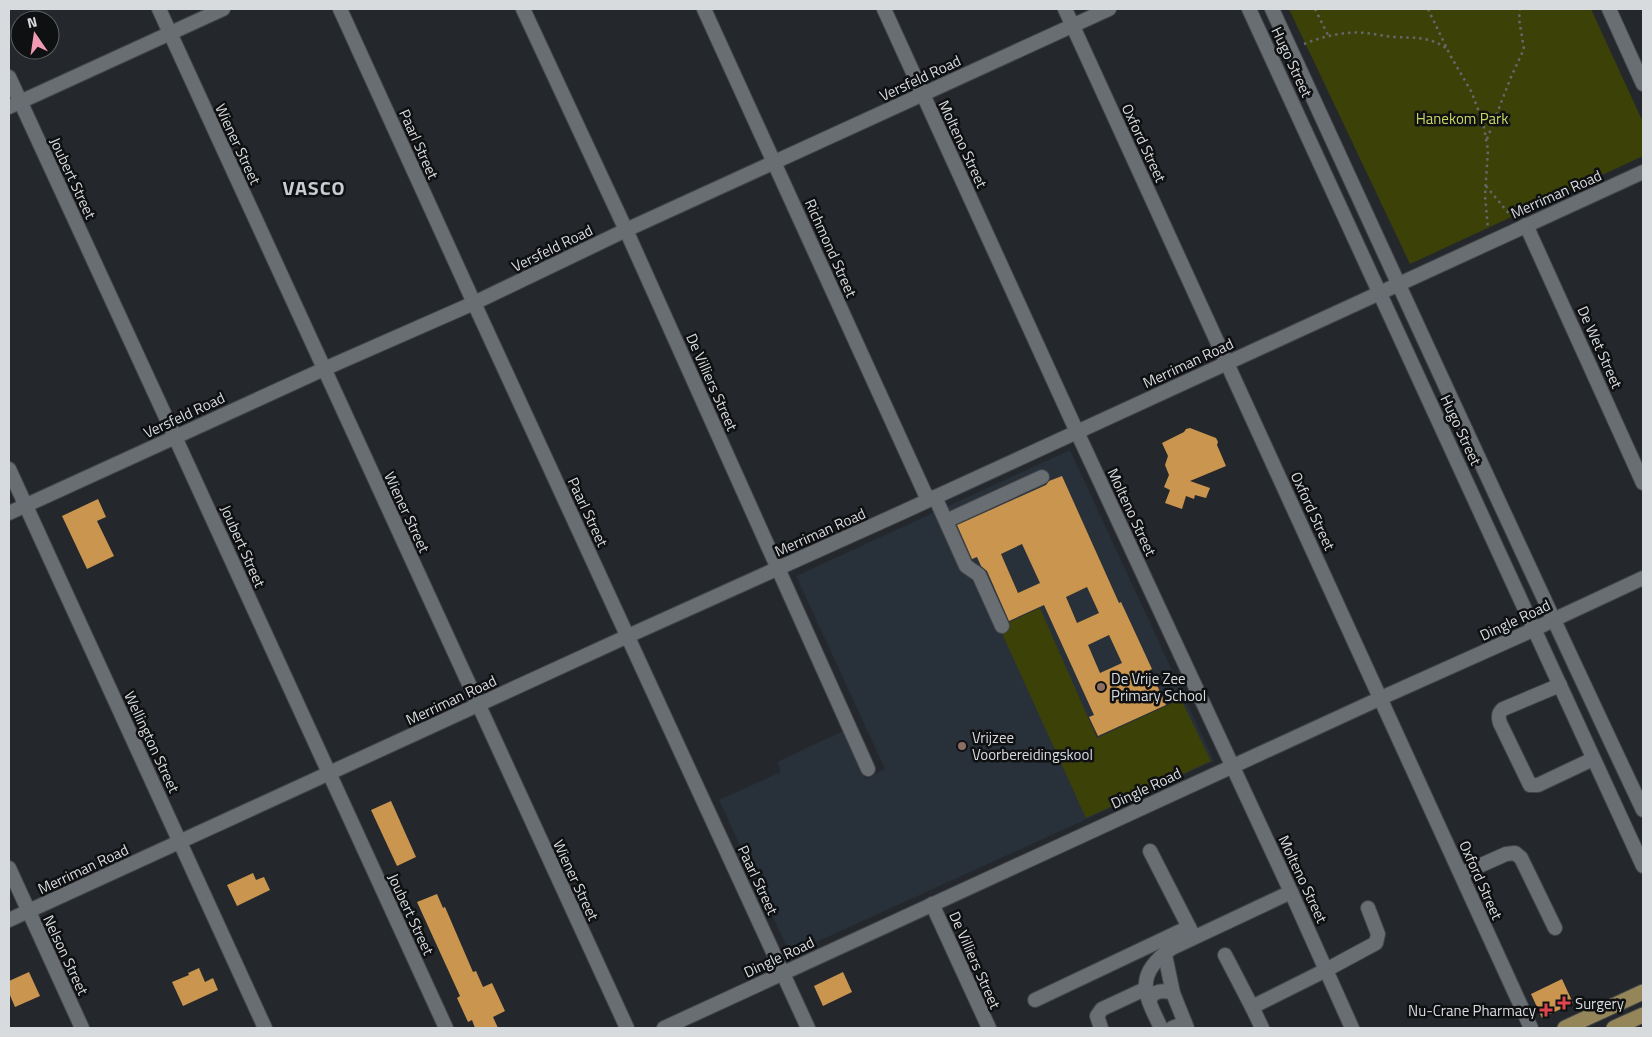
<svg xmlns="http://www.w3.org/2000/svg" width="1652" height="1037" viewBox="0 0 1652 1037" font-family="'Titillium Web',sans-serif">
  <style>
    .built { fill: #283039 }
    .green { fill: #3c4108 }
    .building { fill: #ca954e; fill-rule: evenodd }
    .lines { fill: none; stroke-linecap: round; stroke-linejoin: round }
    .minor-casing { stroke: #424549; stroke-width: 16 }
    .major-casing { stroke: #424549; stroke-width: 17 }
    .path { stroke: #64686b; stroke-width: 2.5; stroke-dasharray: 2.5 4; stroke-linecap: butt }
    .minor { stroke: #696e73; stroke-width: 14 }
    .major { stroke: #95865a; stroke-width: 15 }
    .education-dot { fill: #8d6e63; stroke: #0f1012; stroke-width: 2 }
    .health-dot { fill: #e0444e; stroke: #0f1012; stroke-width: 2 }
    .labels { text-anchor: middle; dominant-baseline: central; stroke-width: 5; stroke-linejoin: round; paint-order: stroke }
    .street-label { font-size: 15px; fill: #d8dbde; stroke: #0f1012 }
    .park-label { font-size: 15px; fill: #cbd764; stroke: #0f1012 }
    .poi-label { font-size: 15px; fill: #d8dbde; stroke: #0f1012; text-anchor: start }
    .district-label { font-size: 20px; font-weight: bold; letter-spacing: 1px; fill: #c8cdd3; stroke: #0f1012 }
  </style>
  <rect width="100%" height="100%" fill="#24282c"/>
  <polygon class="built" points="1070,450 1214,761 790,954 719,800 781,772 777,762 843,731 865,779 885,769 796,576"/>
  <g class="green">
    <polygon points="1289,9 1591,9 1643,122 1643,156 1410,264"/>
    <polygon points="1040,608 1097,738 1181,699 1211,761 1086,818 999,627"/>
  </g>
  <g class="building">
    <polygon points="1190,428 1216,438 1218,442 1217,445 1226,466 1190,481 1210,488 1206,498 1195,495 1194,499 1186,496 1182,509 1165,503 1170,490 1164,487 1169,475 1165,465 1168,456 1162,443 1184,432 1186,429"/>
    <path d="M1062,476L1119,603L1121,602L1152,669L1150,670L1166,705L1098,736L1089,717L1094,715L1044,605L1009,621L987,571L981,566L977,557L972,559L957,525L1046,485L1049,481ZM1022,544L1040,583L1018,593L1001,554ZM1087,587L1099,613L1077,623L1066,597ZM1109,635L1122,663L1100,673L1088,645Z"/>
    <polygon points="98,499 106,517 97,521 114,556 87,569 62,516"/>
    <polygon points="391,801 416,857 397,866 371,810"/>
    <polygon points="253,873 256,880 264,877 270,890 237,906 227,885"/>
    <polygon points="437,894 443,908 445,907 473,972 476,971 483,987 492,983 505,1011 493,1017 498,1028 475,1028 472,1020 468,1022 457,998 460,996 417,902"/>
    <polygon points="199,968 205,982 213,978 218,990 183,1006 172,982 189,975 188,973"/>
    <polygon points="29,972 40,996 15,1007 9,993 9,981"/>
    <polygon points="843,972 852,992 823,1006 814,986"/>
    <polygon points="1562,979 1573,1003 1542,1018 1531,994"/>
  </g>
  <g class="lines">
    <g class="minor-casing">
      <g id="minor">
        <polyline points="159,9 627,1028"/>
        <polyline points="340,9 474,303 808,1028"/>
        <polyline points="523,9 626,230 868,769"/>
        <polyline points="704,9 928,500"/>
        <polyline points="884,9 1077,432 1291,892 1352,1028"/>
        <polyline points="1065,9 1531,1028"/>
        <polyline points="1249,9 1643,866"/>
        <path d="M1272,9C1395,276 1517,544 1643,810"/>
        <polyline points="1609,9 1643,84"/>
        <polyline points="9,77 175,437 446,1028"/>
        <polyline points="9,107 223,9"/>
        <polyline points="1526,225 1643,483"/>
        <polyline points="9,469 265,1028"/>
        <polyline points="935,497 966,566 979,575 1002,626"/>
        <polyline points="9,513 324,369 474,303 626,230 1109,9"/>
        <polyline points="946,521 1042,477"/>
        <path d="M1560,685L1503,709C1498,713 1498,717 1500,723L1530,785H1538L1593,759"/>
        <polyline points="1150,851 1193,935"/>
        <polyline points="9,868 82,1028"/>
        <polyline points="1461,874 1506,854 1515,853 1521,858 1555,928"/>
        <polyline points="932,904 989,1028"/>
        <polyline points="9,920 628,636 905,511 1643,172"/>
        <polyline points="1165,955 1173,993 1187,1028"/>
        <polyline points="1225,955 1252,1007 1326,970 1376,943 1378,934 1368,908"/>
        <polyline points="1035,1000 1189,927"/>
        <path d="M1149,1001C1153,990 1163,990 1173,993"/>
        <polyline points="1252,1007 1262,1028"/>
        <polyline points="664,1028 1381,698 1535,629 1553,620 1643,578"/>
        <polyline points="1101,1028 1097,1016 1102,1009 1145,989"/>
        <path d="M1161,1028C1144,993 1134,974 1172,948L1291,892"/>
        <polyline points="1172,1028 1185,1023"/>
      </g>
    </g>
    <g class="major-casing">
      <g id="major">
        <polyline points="1565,1028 1643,992"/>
        <polyline points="1614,1028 1643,1015"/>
      </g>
    </g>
    <g class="path">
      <polyline points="1315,9 1329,37"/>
      <polyline points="1428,9 1450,55 1471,91 1483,122 1488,150 1485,195 1488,229"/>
      <path d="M1304,44C1323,36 1346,31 1366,33C1375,34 1384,36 1393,37C1414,38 1428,36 1446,48"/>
      <polyline points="1487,139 1511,77 1524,49 1519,19 1520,9"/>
      <polyline points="1486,186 1511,216"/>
    </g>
    <use href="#minor" class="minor"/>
    <use href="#major" class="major"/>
  </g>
  <g class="education-dot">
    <circle cx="1101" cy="687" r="5"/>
    <circle cx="962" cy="746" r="5"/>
  </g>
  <g class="health-dot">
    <path d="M1561.5 995.5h5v5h5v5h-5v5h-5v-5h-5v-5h5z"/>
    <path d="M1543.5 1002.5h5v5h5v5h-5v5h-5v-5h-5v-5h5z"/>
  </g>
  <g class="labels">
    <g class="street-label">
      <text transform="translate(1292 62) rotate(65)">Hugo Street</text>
      <text transform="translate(920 78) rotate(-25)">Versfeld Road</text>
      <text transform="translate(1144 143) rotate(65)">Oxford Street</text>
      <text transform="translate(238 144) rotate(65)">Wiener Street</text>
      <text transform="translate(419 144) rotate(66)">Paarl Street</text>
      <text transform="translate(963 144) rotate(65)">Molteno Street</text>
      <text transform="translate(73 178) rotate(65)">Joubert Street</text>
      <text transform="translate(1556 194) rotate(-24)">Merriman Road</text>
      <text transform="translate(552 248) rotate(-26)">Versfeld Road</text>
      <text transform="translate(831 248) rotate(66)">Richmond Street</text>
      <text transform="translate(1600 347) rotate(66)">De Wet Street</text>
      <text transform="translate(1188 363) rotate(-25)">Merriman Road</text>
      <text transform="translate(712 382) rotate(66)">De Villiers Street</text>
      <text transform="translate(184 415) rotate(-25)">Versfeld Road</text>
      <text transform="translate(1461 430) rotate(65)">Hugo Street</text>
      <text transform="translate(1313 511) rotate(65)">Oxford Street</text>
      <text transform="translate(407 512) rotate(65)">Wiener Street</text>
      <text transform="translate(588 512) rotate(65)">Paarl Street</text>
      <text transform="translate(1132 512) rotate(65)">Molteno Street</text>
      <text transform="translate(820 532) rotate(-24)">Merriman Road</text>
      <text transform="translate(243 546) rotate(66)">Joubert Street</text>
      <text transform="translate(1515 620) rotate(-25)">Dingle Road</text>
      <text transform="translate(451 700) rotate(-25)">Merriman Road</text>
      <text transform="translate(152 742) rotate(65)">Wellington Street</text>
      <text transform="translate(1146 788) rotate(-25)">Dingle Road</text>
      <text transform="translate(83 869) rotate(-25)">Merriman Road</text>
      <text transform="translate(1303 879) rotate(65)">Molteno Street</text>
      <text transform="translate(576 880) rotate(65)">Wiener Street</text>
      <text transform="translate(758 880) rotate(65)">Paarl Street</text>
      <text transform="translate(1481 880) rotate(66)">Oxford Street</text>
      <text transform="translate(411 914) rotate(65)">Joubert Street</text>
      <text transform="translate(66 955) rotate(65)">Nelson Street</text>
      <text transform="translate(779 957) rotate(-25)">Dingle Road</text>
      <text transform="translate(975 960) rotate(66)">De Villiers Street</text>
    </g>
    <g class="park-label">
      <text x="1462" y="118">Hanekom Park</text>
    </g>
    <g class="poi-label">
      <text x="1111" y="678">De Vrije Zee<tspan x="1111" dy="17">Primary School</tspan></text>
      <text x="972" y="737">Vrijzee<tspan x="972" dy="17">Voorbereidingskool</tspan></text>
      <text x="1575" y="1003">Surgery</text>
      <text x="1536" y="1010" text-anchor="end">Nu-Crane Pharmacy</text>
    </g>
    <g class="district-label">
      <text x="314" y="187">VASCO</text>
    </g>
  </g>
  <rect width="1652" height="1037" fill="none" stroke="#d8dbde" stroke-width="20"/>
  <g transform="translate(35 35) rotate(347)"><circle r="24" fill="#0f1012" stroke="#5f6164"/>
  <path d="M0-4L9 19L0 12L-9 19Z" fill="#f19ab3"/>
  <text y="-8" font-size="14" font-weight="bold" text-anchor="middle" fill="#d8dbde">N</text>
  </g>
</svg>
